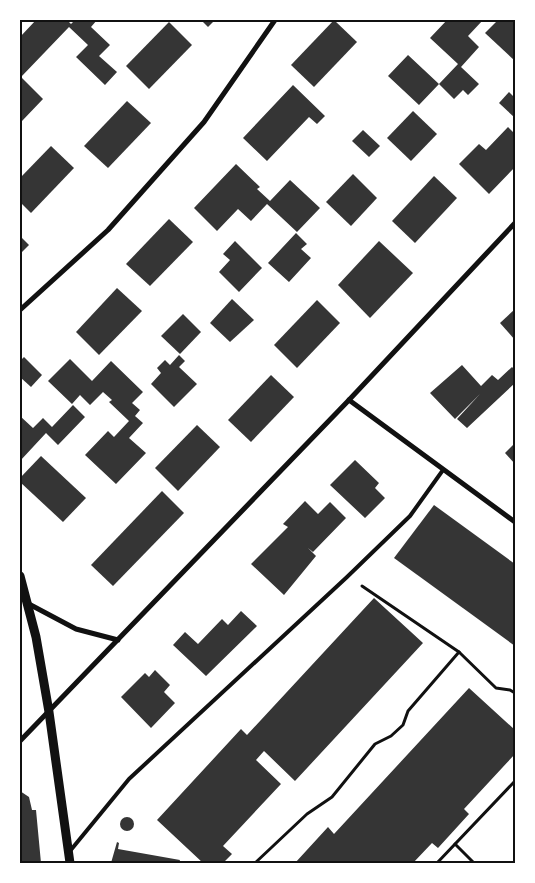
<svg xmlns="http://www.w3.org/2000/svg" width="535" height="883" viewBox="0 0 535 883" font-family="Signika,sans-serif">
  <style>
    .building { fill: #353535 }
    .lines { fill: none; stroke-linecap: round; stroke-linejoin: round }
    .path { stroke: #111; stroke-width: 3 }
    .service { stroke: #111; stroke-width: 4 }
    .minor { stroke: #111; stroke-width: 5 }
    .tertiary { stroke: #111; stroke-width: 9 }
    .neatline { fill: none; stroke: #111; stroke-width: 2 }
  </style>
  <rect width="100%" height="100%" fill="#fff"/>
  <g class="building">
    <polygon points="36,20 67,20 71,24 75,20 97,20 91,27 110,45 99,56 117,72 105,85 76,57 88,45 69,27 21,77 43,99 22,121 20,119 20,37"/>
    <polygon points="201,20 215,20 208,27"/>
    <polygon points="334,20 357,42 314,87 291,65"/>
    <polygon points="447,20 483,20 468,36 479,47 461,67 479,84 468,95 463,90 454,99 439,84 419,105 388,76 408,55 439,84 458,64 430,38"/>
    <polygon points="498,20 515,20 515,61 485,33"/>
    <polygon points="169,22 192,45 149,89 126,66"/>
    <polygon points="293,85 325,116 317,124 309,117 267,161 243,138"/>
    <polygon points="509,92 515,98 515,118 499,103"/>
    <polygon points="127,101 151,123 108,168 84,146"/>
    <polygon points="413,111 437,134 411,161 387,138"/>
    <polygon points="508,127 515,134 515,167 489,194 459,164 479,144 486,150"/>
    <polygon points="363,130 380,146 369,157 352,141"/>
    <polygon points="51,146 74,168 31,213 20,202 20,178"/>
    <polygon points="236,164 260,187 257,189 270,201 290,180 320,208 297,232 267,204 251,221 238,209 217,231 194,208"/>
    <polygon points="353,174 377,198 351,226 326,202"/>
    <polygon points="434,176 457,198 415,243 392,221"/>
    <polygon points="169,219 193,242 150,286 126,264"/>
    <polygon points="296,233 307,244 301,249 311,258 289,282 268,263"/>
    <polygon points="20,236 29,245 20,254"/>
    <polygon points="235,241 262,268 239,292 219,272 230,260 223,254"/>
    <polygon points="379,241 413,273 370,318 338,285"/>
    <polygon points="117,288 142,311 99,355 76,332"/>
    <polygon points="232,299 254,320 230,342 210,323"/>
    <polygon points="317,300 340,323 297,368 274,345"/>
    <polygon points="515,309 515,340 500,323"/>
    <polygon points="183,314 201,332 180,354 161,336"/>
    <polygon points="179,355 185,361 179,367 197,384 174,407 151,384 161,373 157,368 165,360 170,365"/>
    <polygon points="24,357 42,375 31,387 20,377 20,361"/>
    <polygon points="70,359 92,381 111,361 143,392 132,403 140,410 135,416 143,423 129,438 146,453 116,484 85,455 108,431 114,437 129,421 109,402 112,400 103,392 90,405 80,395 72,404 48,381"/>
    <polygon points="462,365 481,386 492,375 498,380 512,367 515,370 515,383 467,428 457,419 480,394 455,419 430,393"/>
    <polygon points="271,375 294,397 251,442 228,420"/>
    <polygon points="73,405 85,417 58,445 46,433 20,461 20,416 33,428 43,418 52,427"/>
    <polygon points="197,425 220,447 178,491 155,468"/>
    <polygon points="515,443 515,464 505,453"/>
    <polygon points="41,456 86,498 63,522 20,482 20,478"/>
    <polygon points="355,460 379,483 375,488 385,498 365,518 330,485"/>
    <polygon points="162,491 184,513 113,586 91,565"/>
    <polygon points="305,501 318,514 330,502 346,518 313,552 308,548 316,556 284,595 251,564 288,527 283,524"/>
    <polygon points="434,505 515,564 515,646 394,558"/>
    <polygon points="374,598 423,643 295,781 264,751 256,760 281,784 223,846 232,854 223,863 203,863 157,820 241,729 247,735"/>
    <polygon points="241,611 257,626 206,676 173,645 185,632 198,644 222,619 228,625"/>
    <polygon points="155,670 170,685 164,692 175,703 151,728 121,697 145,673 149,677"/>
    <polygon points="469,688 515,730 515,754 464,809 469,814 438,848 432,843 413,863 295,863 328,827 334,834"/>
    <polygon points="20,791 29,797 32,810 36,810 41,863 20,863"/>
    <circle cx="127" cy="824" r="7"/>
    <polygon points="117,842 119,843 118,849 180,860 179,863 111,863"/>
  </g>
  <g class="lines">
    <g class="path">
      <polyline points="362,586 459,652 496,688 510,690 515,693"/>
      <polyline points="455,844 474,863"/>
      <polyline points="255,863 307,814 332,797 375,744 391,736 403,725 408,711 459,652"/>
      <polyline points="437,863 515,781"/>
    </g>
    <polyline class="service" points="70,851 129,779 347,577 410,516 443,470"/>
    <g class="minor">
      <polyline points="20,310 108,230 204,122 275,20"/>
      <polyline points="349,400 515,522"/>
      <polyline points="27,603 76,629 118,640"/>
      <polyline points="20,741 349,400 515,223"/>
    </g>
    <polyline class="tertiary" points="20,576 36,637 49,712 70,863"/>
  </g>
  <rect width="535" height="883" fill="none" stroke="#ffffff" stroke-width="42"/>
  <rect x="21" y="21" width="493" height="841" class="neatline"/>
</svg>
